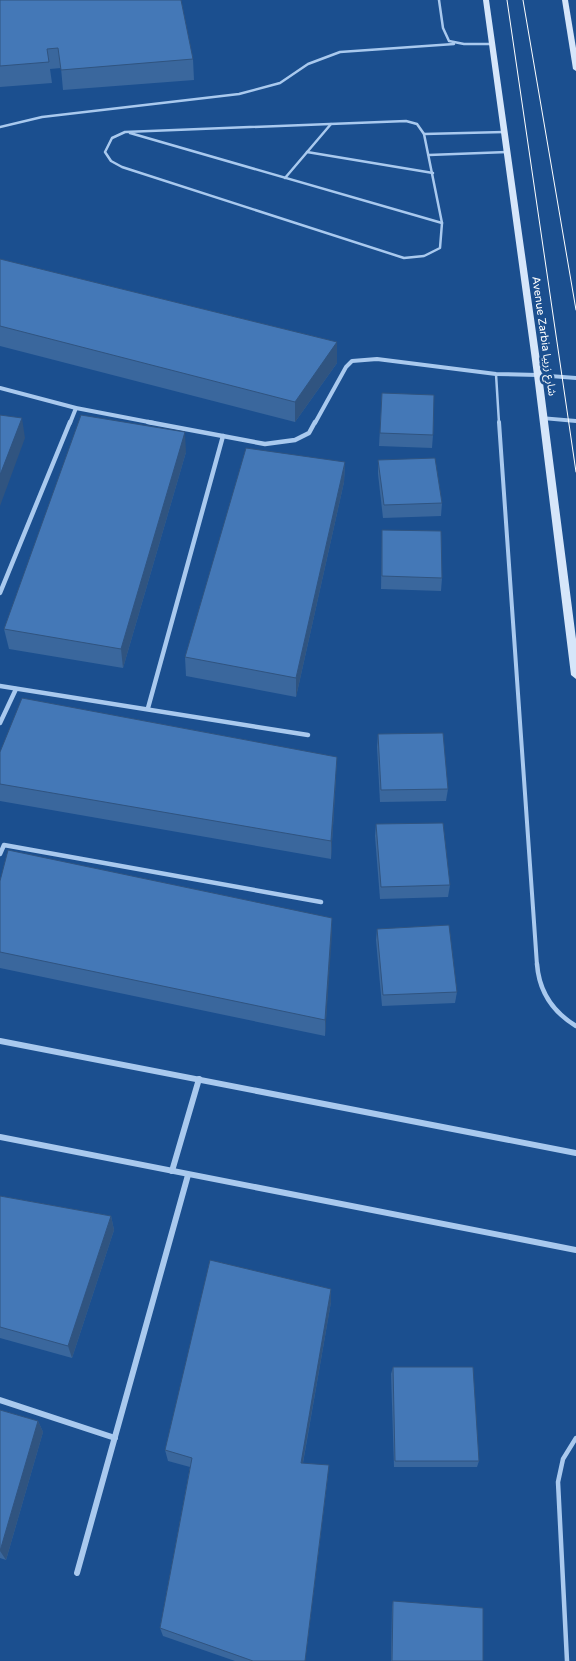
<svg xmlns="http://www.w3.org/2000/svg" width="576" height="1661" viewBox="0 0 576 1661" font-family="'Varela Round','Noto Sans Arabic',sans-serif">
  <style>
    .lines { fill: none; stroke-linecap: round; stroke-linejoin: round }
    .service-far2 { stroke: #a9c9ee; stroke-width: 2.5 }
    .service-far1 { stroke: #a9c9ee; stroke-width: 4 }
    .service { stroke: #a9c9ee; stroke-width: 4.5 }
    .minor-far2 { stroke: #a9c9ee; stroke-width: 4 }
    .minor-far1 { stroke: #a9c9ee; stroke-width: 4.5 }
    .minor { stroke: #a9c9ee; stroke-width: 6 }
    .tertiary { fill: #a9c9ee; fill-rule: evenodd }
    .secondary { fill: #d6e6fa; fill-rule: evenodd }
    .tram { stroke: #fff; stroke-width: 1 }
    .wall { fill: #3a679d }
    .shaded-wall { fill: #305480 }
    .building { fill: #4478b7; stroke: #305480 }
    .labels { text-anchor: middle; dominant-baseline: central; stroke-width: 5; stroke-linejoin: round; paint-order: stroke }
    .far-street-label { font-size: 11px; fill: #fff; stroke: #1b4f8f }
  </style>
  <rect width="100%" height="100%" fill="#1b4f8f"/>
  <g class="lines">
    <g class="service-far2">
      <polyline points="439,0 443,28 449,41 464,44 492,44"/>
      <polygon points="406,121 417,124 424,134 442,223 440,248 424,256 404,258 122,167 111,161 105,152 112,138 125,132"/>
      <polyline points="0,127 42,117 239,94 280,83 308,64 340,52 454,44"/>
      <polyline points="130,133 442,223"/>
      <polyline points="424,134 504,132"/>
      <polyline points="307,152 433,173"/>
      <polyline points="429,155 507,152"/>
      <polyline points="285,178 331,124"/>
      <polyline points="496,374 499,423"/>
    </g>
    <polyline class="service-far1" points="499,422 537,965"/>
    <g class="service">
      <path d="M537,964C539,991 553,1012 576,1026"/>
      <polyline points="567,1661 558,1482 563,1459 576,1438"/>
    </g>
    <g class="minor-far2">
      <polyline points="0,388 76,408 154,423"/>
      <polyline points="70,423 76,408"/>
      <polyline points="315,423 346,367 352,361 377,359 496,374 538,375"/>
    </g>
    <g class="minor-far1">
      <polyline points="148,422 265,444 295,440 309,433 315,422"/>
      <polyline points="0,593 70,422"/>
      <polyline points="0,686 308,735"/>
      <polyline points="148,708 223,436"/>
      <polyline points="0,723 16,689"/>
      <polyline points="0,854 4,845 321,902"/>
    </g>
    <g class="minor">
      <polyline points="0,1041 576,1153"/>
      <polyline points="0,1137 576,1250"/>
      <polyline points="172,1171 199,1079"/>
      <polyline points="0,1400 115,1438"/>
      <polyline points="77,1573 188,1175"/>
    </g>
    <g class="tertiary">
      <polygon points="536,373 576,376 576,380 538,377 536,377"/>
      <polygon points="540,416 576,419 576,423 543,420 540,420"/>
    </g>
    <g class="secondary">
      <polygon points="483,0 489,0 542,375 576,639 576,679 571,675 534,375"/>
      <polygon points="562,0 568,0 576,48 576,71 573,69"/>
    </g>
    <g class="tram">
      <polyline points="507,0 576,472"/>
      <polyline points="523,0 576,310"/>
    </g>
  </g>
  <g class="wall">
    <polygon points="0,0 193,59 194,80 63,90 61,68 50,69 52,83 0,87"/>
    <polygon points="0,259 337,363 295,422 0,346"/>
    <polygon points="382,393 433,435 432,448 379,446"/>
    <polygon points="186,452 123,668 9,649 4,629"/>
    <polygon points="378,460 442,503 441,516 383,518 378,474"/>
    <polygon points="345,462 344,482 296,697 186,676 185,657"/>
    <polygon points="382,530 442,578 441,591 381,589"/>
    <polygon points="378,734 448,789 446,801 380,802 377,747"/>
    <polygon points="0,752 336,776 331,859 0,801"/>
    <polygon points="376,824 450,885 448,897 380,899 375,836"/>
    <polygon points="0,881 332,918 325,1036 0,968"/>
    <polygon points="377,929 457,992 455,1003 382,1006 376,940"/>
    <polygon points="0,1196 111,1216 114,1230 72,1358 0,1338"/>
    <polygon points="331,1289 331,1302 303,1463 328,1475 305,1661 235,1661 163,1636 160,1628 190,1467 168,1461 165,1450"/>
    <polygon points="393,1367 479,1461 477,1467 394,1467 391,1374"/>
    <polygon points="0,1410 38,1421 43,1432 6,1560 0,1558"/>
    <polygon points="393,1601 483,1661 391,1661 392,1606"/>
  </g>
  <g class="shaded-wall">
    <polygon points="337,342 337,363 295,422 295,402"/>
    <polygon points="22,418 25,438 0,506 0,475"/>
    <polygon points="185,432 186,452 123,668 121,649"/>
    <polygon points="345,462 344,482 296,697 296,678"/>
    <polygon points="337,757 336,776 331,859 331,841"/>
    <polygon points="332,918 332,935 325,1036 325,1020"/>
    <polygon points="111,1216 114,1230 72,1358 68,1346"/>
    <polygon points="331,1289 331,1302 301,1473 301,1463"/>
    <polygon points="38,1421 43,1432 6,1560 0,1551"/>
  </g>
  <g class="building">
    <polygon points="0,0 181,0 193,59 61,70 58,48 47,49 49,62 0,66"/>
    <polygon points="0,259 337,342 295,402 0,326"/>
    <polygon points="382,393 434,395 433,435 380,433"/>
    <polygon points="0,415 22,418 0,475"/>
    <polygon points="81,415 185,432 121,649 4,629"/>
    <polygon points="246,448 345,462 296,678 185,657"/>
    <polygon points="435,458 442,503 384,505 378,460"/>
    <polygon points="382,530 441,531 442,578 382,576"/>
    <polygon points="22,698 337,757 331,841 0,784 0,752"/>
    <polygon points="443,733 448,789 381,790 378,734"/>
    <polygon points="443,823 450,885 381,887 376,824"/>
    <polygon points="8,850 332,918 325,1020 0,952 0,881"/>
    <polygon points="449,925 457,992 383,995 377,929"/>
    <polygon points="0,1196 111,1216 68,1346 0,1327"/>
    <polygon points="210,1260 331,1289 301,1463 329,1465 305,1661 253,1661 160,1628 192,1458 165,1450"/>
    <polygon points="393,1367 473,1367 479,1461 395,1461"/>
    <polygon points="0,1410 38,1421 0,1551"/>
    <polygon points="393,1601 483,1608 483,1661 392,1661"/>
  </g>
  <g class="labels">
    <g class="far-street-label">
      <text transform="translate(544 336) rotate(82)">Avenue Zarbia شارع زربيا</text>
    </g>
  </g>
</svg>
